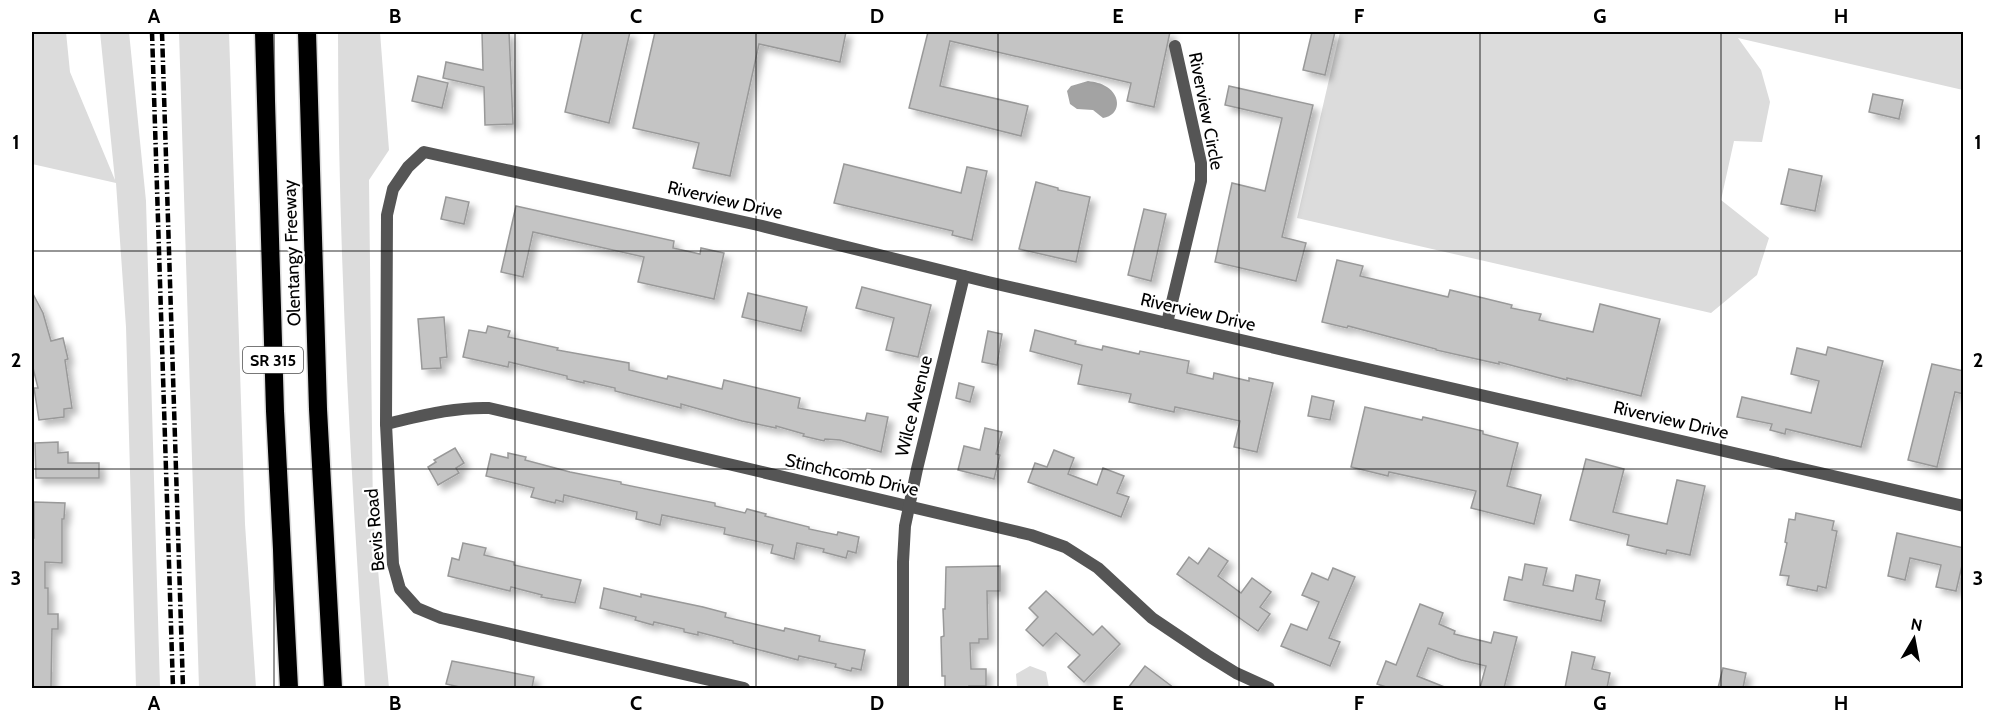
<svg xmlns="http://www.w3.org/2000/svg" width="1995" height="720" viewBox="0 0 1995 720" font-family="Cabin,sans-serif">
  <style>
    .green { fill: #dcdcdc }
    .water { fill: #a3a3a3 }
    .building { fill: #c4c4c4; stroke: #999; stroke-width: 1.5; filter: url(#shadow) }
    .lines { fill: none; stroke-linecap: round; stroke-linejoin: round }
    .highway-casing { stroke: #dbdbdb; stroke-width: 21 }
    .street { stroke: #555; stroke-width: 12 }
    .highway { stroke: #000; stroke-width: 18 }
    .rail { stroke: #000; stroke-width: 4.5; stroke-dasharray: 9 3 1.5 3; stroke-linecap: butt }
    .grid { fill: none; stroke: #000; stroke-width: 1.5; stroke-opacity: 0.55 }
    .labels { text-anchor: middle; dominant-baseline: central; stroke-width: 4.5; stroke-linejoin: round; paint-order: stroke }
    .shield { fill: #fff; stroke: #4c4c4c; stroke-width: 1.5 }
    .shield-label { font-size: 16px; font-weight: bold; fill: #000 }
    .street-label { font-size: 18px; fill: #000; stroke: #fff }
    .neatline { fill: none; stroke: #000; stroke-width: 2 }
    .grid-label { font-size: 20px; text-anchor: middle; font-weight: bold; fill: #000 }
  </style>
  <defs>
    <filter id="shadow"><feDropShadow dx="5.5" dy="5.5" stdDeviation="3" flood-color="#0004"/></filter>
  </defs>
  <rect width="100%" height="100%" fill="#fff"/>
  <g class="green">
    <polygon points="32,32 66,32 70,72 115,180 100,32 129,32 146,201 160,688 136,688 126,327 116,183 32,164"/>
    <polygon points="179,32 229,32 245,524 256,688 199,688"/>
    <path d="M338,32H380L389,150L369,180L373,516L389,688H365C351,470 338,251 338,32Z"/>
    <polygon points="1340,32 1963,32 1963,90 1738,38 1761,70 1770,102 1762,142 1734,141 1721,200 1769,238 1757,275 1711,313 1297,218"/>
    <polygon points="1030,666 1046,672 1049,688 1017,688 1016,674"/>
  </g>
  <path class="water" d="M1088,81C1095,82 1101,83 1107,87C1121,96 1121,115 1103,118L1093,110L1077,109L1070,104L1067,91L1071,86Z"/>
  <g class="building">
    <polygon points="482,32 509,32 513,124 485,125 484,87 443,78 446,62 483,70"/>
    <polygon points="583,32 630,32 609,123 565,112"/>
    <polygon points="655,32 846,32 840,62 759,44 730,176 693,168 699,143 633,128"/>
    <polygon points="928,32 1170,32 1154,107 1127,101 1131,83 950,41 940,86 1028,106 1021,136 909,108"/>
    <polygon points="1312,32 1335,32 1325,75 1303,70"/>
    <polygon points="418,76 448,83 442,108 412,101"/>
    <polygon points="1229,86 1313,105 1282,237 1306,243 1296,281 1215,262 1232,183 1265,191 1282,118 1225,105"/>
    <polygon points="1873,94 1903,100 1899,119 1869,112"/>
    <polygon points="844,164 961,193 967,167 987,171 972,240 952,235 953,231 834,203"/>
    <polygon points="1789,169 1822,176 1815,211 1781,204"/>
    <polygon points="1036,182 1058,188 1058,190 1090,197 1076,262 1019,249"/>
    <polygon points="446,197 469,202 464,224 441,219"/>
    <polygon points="516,206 674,241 673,248 700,254 701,248 724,253 714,299 638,282 644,257 533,232 523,277 501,272"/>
    <polygon points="1144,209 1166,214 1151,281 1128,275"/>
    <polygon points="1337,260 1363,266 1360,276 1448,297 1450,290 1475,296 1512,305 1511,308 1541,314 1539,320 1593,332 1600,304 1660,319 1641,396 1567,378 1567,380 1499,362 1499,364 1436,350 1436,349 1348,326 1347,328 1322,322"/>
    <polygon points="862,287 931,305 918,357 886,350 894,318 856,308"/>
    <polygon points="32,292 43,313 51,341 63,338 68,359 65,360 72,408 64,409 64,417 39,420 34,388 38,388 32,364"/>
    <polygon points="748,293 807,307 801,331 742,317"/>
    <polygon points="444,317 447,357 440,358 441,368 422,369 418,319"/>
    <polygon points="488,326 510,331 508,337 558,348 557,350 629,363 629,370 667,379 668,376 722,389 724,380 800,398 798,408 865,421 867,413 888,417 881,452 840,440 825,439 824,441 803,436 804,434 776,426 776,428 742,421 681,404 681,408 615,391 615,388 584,381 584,383 567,379 567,376 509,362 508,367 463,357 469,330 486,333"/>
    <polygon points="1035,330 1076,341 1075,344 1102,350 1103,346 1139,354 1140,351 1189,361 1187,373 1213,379 1214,373 1249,381 1249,378 1273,383 1257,452 1234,447 1240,421 1175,407 1174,412 1129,402 1131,394 1078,384 1082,365 1030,351"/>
    <polygon points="988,331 1002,334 997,365 982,362"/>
    <polygon points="1828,347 1883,361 1861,447 1786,429 1785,434 1770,430 1772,424 1737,417 1742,397 1811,413 1819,381 1791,374 1797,348 1826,355"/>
    <polygon points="1932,364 1964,371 1964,394 1955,392 1937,467 1908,460"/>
    <polygon points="959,383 974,387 970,402 956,398"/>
    <polygon points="1312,396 1334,401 1330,420 1308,416"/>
    <polygon points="1365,407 1422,420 1423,417 1483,431 1483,434 1518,443 1507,486 1541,495 1534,524 1471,508 1476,491 1389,472 1388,476 1351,467"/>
    <polygon points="985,428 1002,432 996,454 1000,455 994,479 958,470 964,446 980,450"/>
    <polygon points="58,442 58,453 68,452 68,463 99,463 99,478 36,478 35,443"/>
    <polygon points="455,448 464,463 456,468 459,473 438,485 428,467 436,462 434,460"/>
    <polygon points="1054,450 1074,458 1068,474 1097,485 1103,468 1124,476 1117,493 1129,497 1121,517 1028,482 1035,463 1047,467"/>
    <polygon points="508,453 526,457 525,460 570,472 621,482 621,484 715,503 715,506 745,513 747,509 766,514 765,516 809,527 809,529 837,535 838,532 859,537 856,553 848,551 846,558 823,552 824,549 797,543 794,559 771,553 773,545 724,534 725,528 662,515 660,525 636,519 637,512 564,495 563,502 556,500 555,503 531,497 534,488 486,476 491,454 508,458"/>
    <polygon points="1586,459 1624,469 1613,512 1667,524 1677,480 1705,486 1690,555 1667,550 1666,554 1627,545 1629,535 1570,520"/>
    <polygon points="34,502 65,503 64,519 62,519 62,563 45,562 45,588 48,588 48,614 58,614 58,629 52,629 51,688 32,688 32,538 34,538"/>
    <polygon points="1796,513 1834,521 1832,530 1837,531 1826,588 1818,586 1817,591 1787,585 1789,576 1780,575 1787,543 1785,542 1789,519 1795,520"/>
    <polygon points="1897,533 1964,548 1964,557 1956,591 1936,587 1941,565 1910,558 1905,580 1888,576"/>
    <polygon points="463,543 486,548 484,555 514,562 514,565 581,580 575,603 541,597 542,595 511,587 510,591 448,576 452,558 459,560"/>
    <polygon points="1209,548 1228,561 1218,576 1241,593 1252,578 1271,592 1260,607 1270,614 1258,631 1177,574 1189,557 1198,564"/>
    <polygon points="1525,564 1547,568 1543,585 1573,591 1576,575 1600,580 1596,599 1605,601 1601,621 1504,600 1509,577 1522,580"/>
    <polygon points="1000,566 1000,591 987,591 988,639 979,639 979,643 970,643 971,669 986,669 986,686 969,686 969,688 945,688 945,676 942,676 941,637 944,636 943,609 945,609 946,567"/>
    <polygon points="1333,568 1355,577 1329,638 1340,642 1330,666 1281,646 1291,624 1307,630 1319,602 1302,595 1312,573 1328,580"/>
    <polygon points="604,588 641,597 641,594 703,607 726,613 725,617 784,631 785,628 820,636 819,641 865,650 861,670 852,668 851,671 835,667 836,664 799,656 798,660 733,643 733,641 698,632 698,635 684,632 684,629 654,622 653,625 635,620 636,617 600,608"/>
    <polygon points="1046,591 1093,635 1102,626 1120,644 1084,682 1068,667 1080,655 1056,633 1043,646 1026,630 1038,617 1029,608"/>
    <polygon points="1420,604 1443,613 1439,624 1455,631 1454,634 1491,643 1494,632 1517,637 1504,688 1480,688 1486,666 1461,660 1428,648 1417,676 1447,688 1389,688 1377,684 1386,661 1396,665"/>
    <polygon points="1572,652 1595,657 1592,669 1610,673 1607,688 1565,688"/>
    <polygon points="452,661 534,677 532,688 464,688 446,684"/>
    <polygon points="1145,666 1174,688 1128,688"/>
    <polygon points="1723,668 1746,673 1743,688 1718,688"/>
  </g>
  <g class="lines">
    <g class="highway-casing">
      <g id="highway">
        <polyline points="264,32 275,411 289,688"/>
        <polyline points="307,32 318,409 333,688"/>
      </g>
    </g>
    <g class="street">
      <polyline points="1167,323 1201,181 1201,163 1175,46"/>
      <path d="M386,424C421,416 453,407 489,408L1031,535L1065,547L1098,568L1152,618L1207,655L1236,673L1269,688"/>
      <polyline points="744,688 441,618 417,608 400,589 393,564 386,424 387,215 393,189 408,167 424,152 758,225 988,282 1964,506"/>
      <polyline points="903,688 903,562 905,526 917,469 964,276"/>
    </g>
    <use href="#highway" class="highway"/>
    <g class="rail">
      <polyline points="152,32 173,688"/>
      <polyline points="162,32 183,688"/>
    </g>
  </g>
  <path class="grid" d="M274,32V688M515,32V688M756,32V688M998,32V688M1239,32V688M1480,32V688M1721,32V688M32,251H1964M32,469H1964"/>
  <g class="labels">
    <rect class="shield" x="243" y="347" width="60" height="26" rx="4.5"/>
    <g class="shield-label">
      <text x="273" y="360">SR 315</text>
    </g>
    <g class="street-label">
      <text transform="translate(1206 111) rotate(79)">Riverview Circle</text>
      <text transform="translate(725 200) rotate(13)">Riverview Drive</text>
      <text transform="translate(292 253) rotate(-92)">Olentangy Freeway</text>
      <text transform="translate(1198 312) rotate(13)">Riverview Drive</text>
      <text transform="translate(914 406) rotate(-76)">Wilce Avenue</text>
      <text transform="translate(1671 420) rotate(13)">Riverview Drive</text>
      <text transform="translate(852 475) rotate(13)">Stinchcomb Drive</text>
      <text transform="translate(375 530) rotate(-95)">Bevis Road</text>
    </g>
  </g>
  <rect width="1995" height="720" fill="none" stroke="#ffffff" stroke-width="66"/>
  <g transform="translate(1914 639) rotate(10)" stroke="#ffffff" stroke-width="4.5" paint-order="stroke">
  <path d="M0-4.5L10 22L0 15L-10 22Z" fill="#000000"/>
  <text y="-9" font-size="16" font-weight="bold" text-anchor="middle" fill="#000000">N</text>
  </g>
  <rect x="33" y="33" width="1929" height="654" class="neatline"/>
  <g class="grid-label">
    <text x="154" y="23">A</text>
    <text x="395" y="23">B</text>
    <text x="636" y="23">C</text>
    <text x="877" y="23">D</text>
    <text x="1118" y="23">E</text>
    <text x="1359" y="23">F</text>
    <text x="1600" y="23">G</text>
    <text x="1841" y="23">H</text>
    <text x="16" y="149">1</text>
    <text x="1978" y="149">1</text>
    <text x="16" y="367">2</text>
    <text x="1978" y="367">2</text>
    <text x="16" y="585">3</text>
    <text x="1978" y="585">3</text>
    <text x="154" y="710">A</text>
    <text x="395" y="710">B</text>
    <text x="636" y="710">C</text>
    <text x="877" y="710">D</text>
    <text x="1118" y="710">E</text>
    <text x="1359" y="710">F</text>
    <text x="1600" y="710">G</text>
    <text x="1841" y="710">H</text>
  </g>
</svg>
